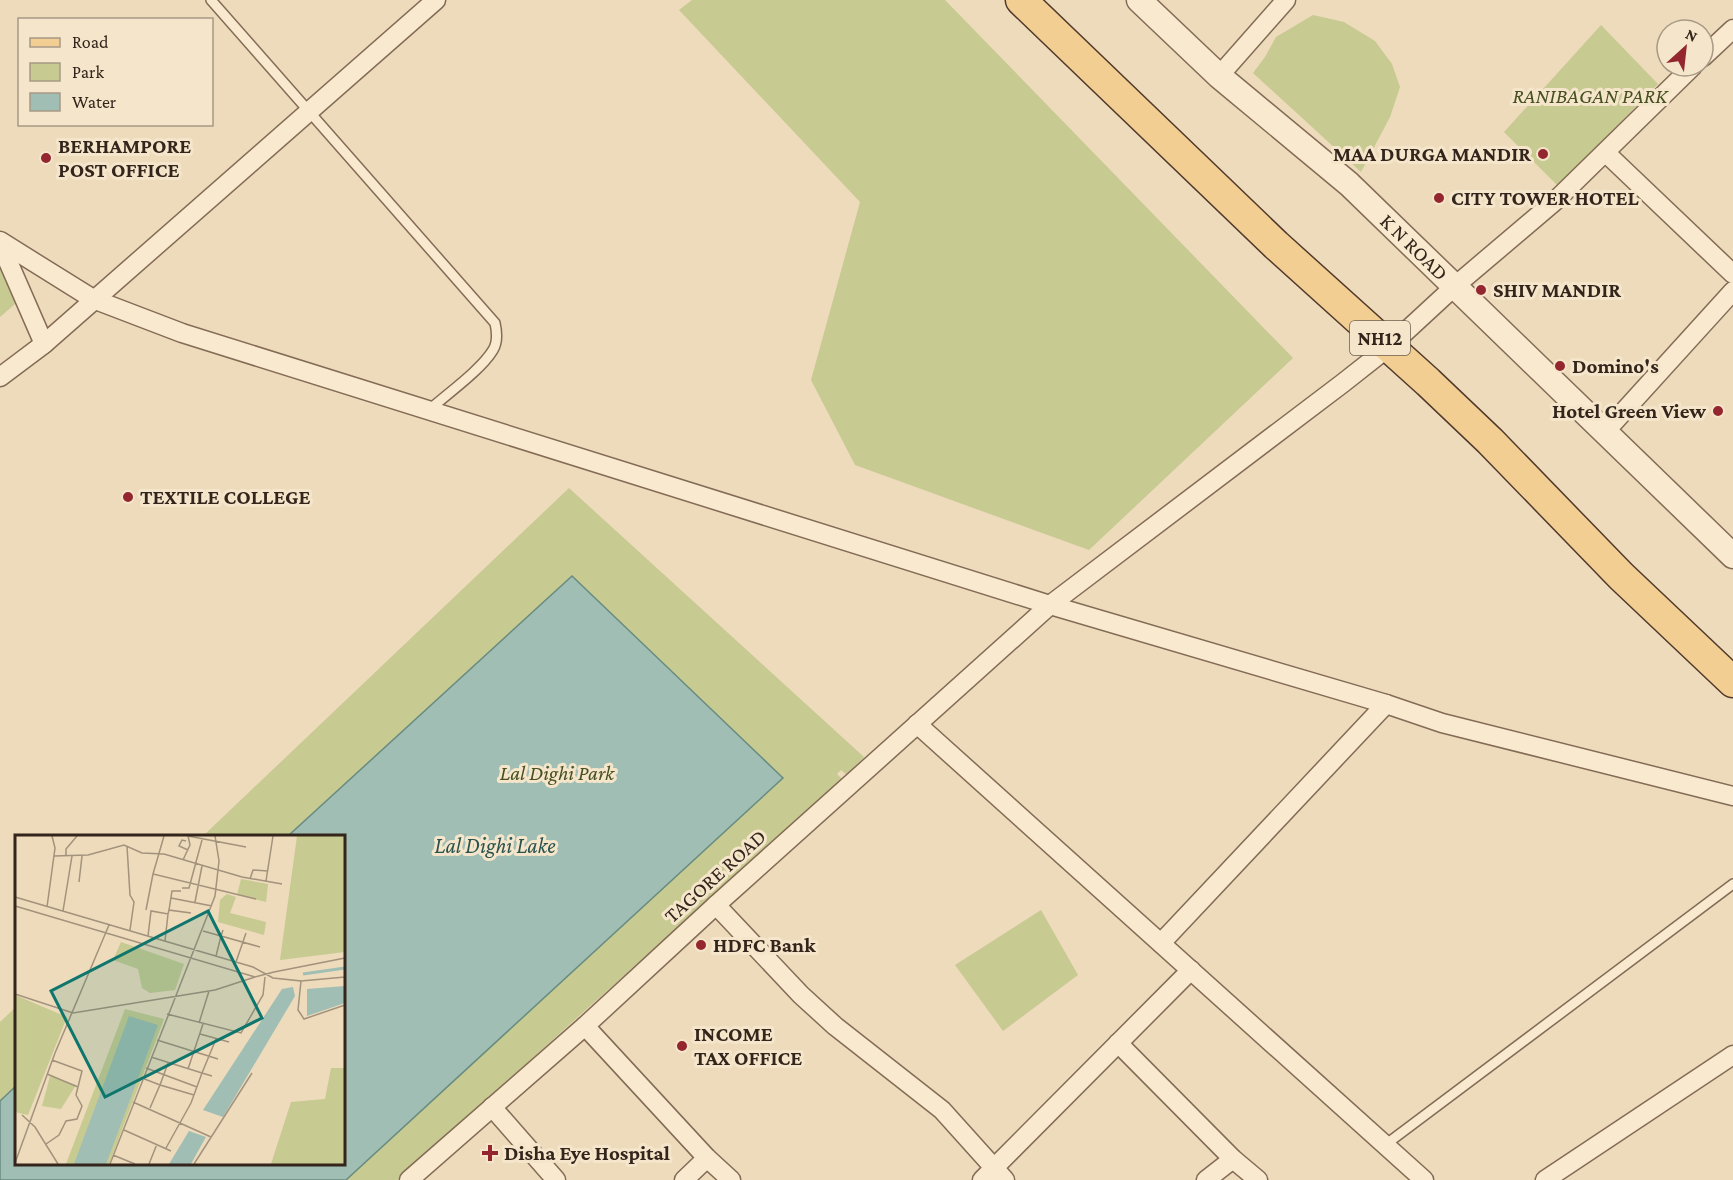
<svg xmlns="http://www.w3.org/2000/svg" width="1733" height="1180" viewBox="0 0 1733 1180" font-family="'Crimson Pro',serif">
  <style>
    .green { fill: #c7ca91 }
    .water { fill: #a0beb3; stroke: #688b80; stroke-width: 1.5 }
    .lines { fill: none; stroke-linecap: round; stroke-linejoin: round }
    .service-casing { stroke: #846b56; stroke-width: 12 }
    .minor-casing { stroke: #846b56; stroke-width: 21 }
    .tertiary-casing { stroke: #846b56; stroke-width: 27 }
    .primary-casing { stroke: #513a2b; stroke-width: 33 }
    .service { stroke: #f8e9cf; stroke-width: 9 }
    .minor { stroke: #f8e9cf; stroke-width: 18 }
    .tertiary { stroke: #f8e9cf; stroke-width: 24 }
    .primary { stroke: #f2ce92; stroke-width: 30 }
    .poi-dot { fill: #93262e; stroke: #f5e6cb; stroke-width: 2 }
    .labels { text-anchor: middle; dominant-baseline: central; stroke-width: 6; stroke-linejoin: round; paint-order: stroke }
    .shield { fill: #f5e6cb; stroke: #6d5f50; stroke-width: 1.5 }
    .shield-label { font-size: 20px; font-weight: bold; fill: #33251b }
    .park-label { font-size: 21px; font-style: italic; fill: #475021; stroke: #f5e6cb }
    .poi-label { font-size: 21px; font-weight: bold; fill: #33251b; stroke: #f5e6cb; text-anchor: start }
    .street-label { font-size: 21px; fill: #33251b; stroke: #f5e6cb }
    .water-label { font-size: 22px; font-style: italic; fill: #2a534e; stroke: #f5e6cb }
    .inset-river { fill: none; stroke: #a0beb3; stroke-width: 3 }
    .inset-road { fill: none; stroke: #a3927c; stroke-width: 1.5 }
    .view { fill: #0f766e; fill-opacity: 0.15; stroke: #0f766e; stroke-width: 3 }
    .inset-edge { fill: none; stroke: #33251b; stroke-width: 3 }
  </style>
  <rect width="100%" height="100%" fill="#eddbbc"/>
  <g class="green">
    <polygon points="692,0 945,0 1293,358 1089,550 855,465 811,380 860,202 679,10"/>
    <polygon points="1313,15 1344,22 1375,41 1392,64 1400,87 1390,117 1361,172 1253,73 1265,57 1276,37"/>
    <polygon points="1601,25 1658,84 1558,186 1504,132"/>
    <polygon points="0,269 23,297 0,317"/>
    <polygon points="569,488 864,757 847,775 841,770 837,774 842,779 397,1180 0,1180 0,1022 16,1007 16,1164 344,1164 344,836 203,836"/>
    <polygon points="1041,910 1078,975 1003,1031 955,965"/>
  </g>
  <polygon class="water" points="572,576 783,778 346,1180 0,1180 0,1101 16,1086 16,1164 344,1164 344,836 288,836"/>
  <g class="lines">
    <g class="service-casing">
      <g id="service">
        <path d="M211,0L495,323C497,332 498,342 493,350C481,370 447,394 429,410"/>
        <polyline points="1385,1145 1733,884"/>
      </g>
    </g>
    <g class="minor-casing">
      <g id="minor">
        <polyline points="1703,57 1733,29"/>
        <polyline points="1219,76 1286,0"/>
        <polyline points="1606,153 1733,274"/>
        <polyline points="0,241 93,299 182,333 1050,605 1386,704 1442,723 1733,796"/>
        <polyline points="0,243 44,344"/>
        <polyline points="0,377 44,344 436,0"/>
        <polyline points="1605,432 1733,291"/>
        <polyline points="917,724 1424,1180"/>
        <polyline points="716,905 801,995 835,1026 942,1110 1005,1180"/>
        <polyline points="1161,943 1386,704"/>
        <polyline points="585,1026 707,1158 731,1180"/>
        <polyline points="1118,1043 1233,1159 1258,1180"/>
        <polyline points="492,1107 556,1180"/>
        <polyline points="409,1180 585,1026 716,905 1050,605 1343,383 1390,346 1455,286 1554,202 1693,66"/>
        <polyline points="684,1180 707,1158"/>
        <polyline points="982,1180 1191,970"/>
        <polyline points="1206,1180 1233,1159"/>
        <polyline points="1545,1180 1733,1055"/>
      </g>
    </g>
    <g class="tertiary-casing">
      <g id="tertiary">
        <path id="s1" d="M1139,0L1219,76L1349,184L1733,556"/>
      </g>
    </g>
    <g class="primary-casing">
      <polyline id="primary" points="1021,0 1276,245 1428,382 1490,441 1621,576 1733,682"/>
    </g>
    <use href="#service" class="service"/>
    <use href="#minor" class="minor"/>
    <use href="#tertiary" class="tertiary"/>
    <use href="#primary" class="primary"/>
  </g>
  <g class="poi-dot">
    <circle cx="1543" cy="154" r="6"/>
    <circle cx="46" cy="158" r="6"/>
    <circle cx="1439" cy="198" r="6"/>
    <circle cx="1481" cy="290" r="6"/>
    <circle cx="1560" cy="366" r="6"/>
    <circle cx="1718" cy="411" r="6"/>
    <circle cx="128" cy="497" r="6"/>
    <circle cx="701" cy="945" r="6"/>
    <circle cx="682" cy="1046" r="6"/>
    <path d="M487 1144h6v6h6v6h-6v6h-6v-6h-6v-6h6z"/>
  </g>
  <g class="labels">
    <rect class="shield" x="1350" y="321" width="60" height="34" rx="4.5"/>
    <g class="shield-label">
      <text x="1380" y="338">NH12</text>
    </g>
    <g class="park-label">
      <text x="1590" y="96">RANIBAGAN PARK</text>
      <text x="557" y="773">Lal Dighi Park</text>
    </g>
    <g class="poi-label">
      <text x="58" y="146">BERHAMPORE<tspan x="58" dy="24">POST OFFICE</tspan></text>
      <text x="1531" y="154" text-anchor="end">MAA DURGA MANDIR</text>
      <text x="1451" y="198">CITY TOWER HOTEL</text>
      <text x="1493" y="290">SHIV MANDIR</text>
      <text x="1572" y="366">Domino's</text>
      <text x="1706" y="411" text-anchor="end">Hotel Green View</text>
      <text x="140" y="497">TEXTILE COLLEGE</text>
      <text x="713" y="945">HDFC Bank</text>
      <text x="694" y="1034">INCOME<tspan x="694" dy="24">TAX OFFICE</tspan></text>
      <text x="504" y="1153">Disha Eye Hospital</text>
    </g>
    <g class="street-label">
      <text stroke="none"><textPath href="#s1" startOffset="370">K N ROAD</textPath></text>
      <text transform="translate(715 876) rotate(-42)">TAGORE ROAD</text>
    </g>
    <g class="water-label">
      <text x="495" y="845">Lal Dighi Lake</text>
    </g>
  </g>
  <g transform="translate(15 835)">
    <rect width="330" height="330" fill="#eddbbc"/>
    <path d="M282,1H330V117L265,125ZM226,44L253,49L251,67L222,60ZM212,59L221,62L215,78L251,87L249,100L203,87L205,65ZM106,107L169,129L160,155L135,158L127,153L123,134L98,125ZM0,160L52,182L13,280L0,277ZM110,174L149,184L94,329H51ZM316,233H330V329H256L276,267L310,264ZM35,241L61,250L46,274L27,271Z" fill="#c7ca91"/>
    <path d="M330,151V168L292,181V154ZM278,152L280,161L208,282L188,275L267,154ZM114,181L143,190L91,329H59ZM174,296L191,302L176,329H154Z" fill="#a0beb3"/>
    <path class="inset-river" d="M288,139L330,133"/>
    <path class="inset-road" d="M149,1L138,39L241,64M173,1L231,12M171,6L167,5L164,11L173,15M112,11L115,60L119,67L115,95M39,21L73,20L109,10L127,18L149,19L227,42L267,49M51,21V14L62,1M168,25L175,10L173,1M235,44L238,35L253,36M251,46L258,1M64,47L67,21M167,53H174L187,5M166,56H157L154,75L176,78M0,62L238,132L258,143L286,146L283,175L289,184L330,170M156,63L197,71M180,67L187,31M0,71L240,142L259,137M32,72L40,13L37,1M131,75L138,39M48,76L57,21M188,96L206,101L208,95M133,101L136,76L153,79L154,75M150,106L153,79M201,121L206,101L245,112M221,127L231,98M259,137L330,123M286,146L330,142M0,159L58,178L200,155L240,142M152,179L226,198L248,160L250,142M184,188L194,156M185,199L214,207M142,205L203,224M136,222L187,238L176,268L151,313M131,233L182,252M173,234L188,189M32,239L63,252M197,241L187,238L201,204M127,243L145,250L153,228M118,267L196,302M135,273L145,250L179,260M7,280L20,292L43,329M109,295L156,316M31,309L44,300L51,286L62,284L67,271L61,260L67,236L37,225M98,320L120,329M0,328L40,218L94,90M95,329L200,61L204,26L200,1M134,329L142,309M179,329L237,238"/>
    <path class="view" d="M193,76L247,183L90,262L36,156Z"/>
    <rect width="330" height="330" class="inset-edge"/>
  </g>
  <rect x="18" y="18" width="195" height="108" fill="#f5e6cb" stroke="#a79985" stroke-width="1.5"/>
  <rect x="30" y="38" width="30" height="9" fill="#f2ce92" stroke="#a79985" stroke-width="1.5"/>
  <text x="72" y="48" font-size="18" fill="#33251b">Road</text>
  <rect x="30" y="63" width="30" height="18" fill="#c7ca91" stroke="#a79985" stroke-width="1.5"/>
  <text x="72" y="78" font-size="18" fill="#33251b">Park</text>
  <rect x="30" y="93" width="30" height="18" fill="#a0beb3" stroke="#a79985" stroke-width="1.5"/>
  <text x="72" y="108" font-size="18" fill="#33251b">Water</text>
  <g transform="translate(1685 48) rotate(27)"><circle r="28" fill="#f5e6cb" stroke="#a79985" stroke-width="1.5"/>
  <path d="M0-4.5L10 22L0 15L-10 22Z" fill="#93262e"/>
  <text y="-9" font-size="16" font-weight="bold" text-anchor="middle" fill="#33251b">N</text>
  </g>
</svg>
